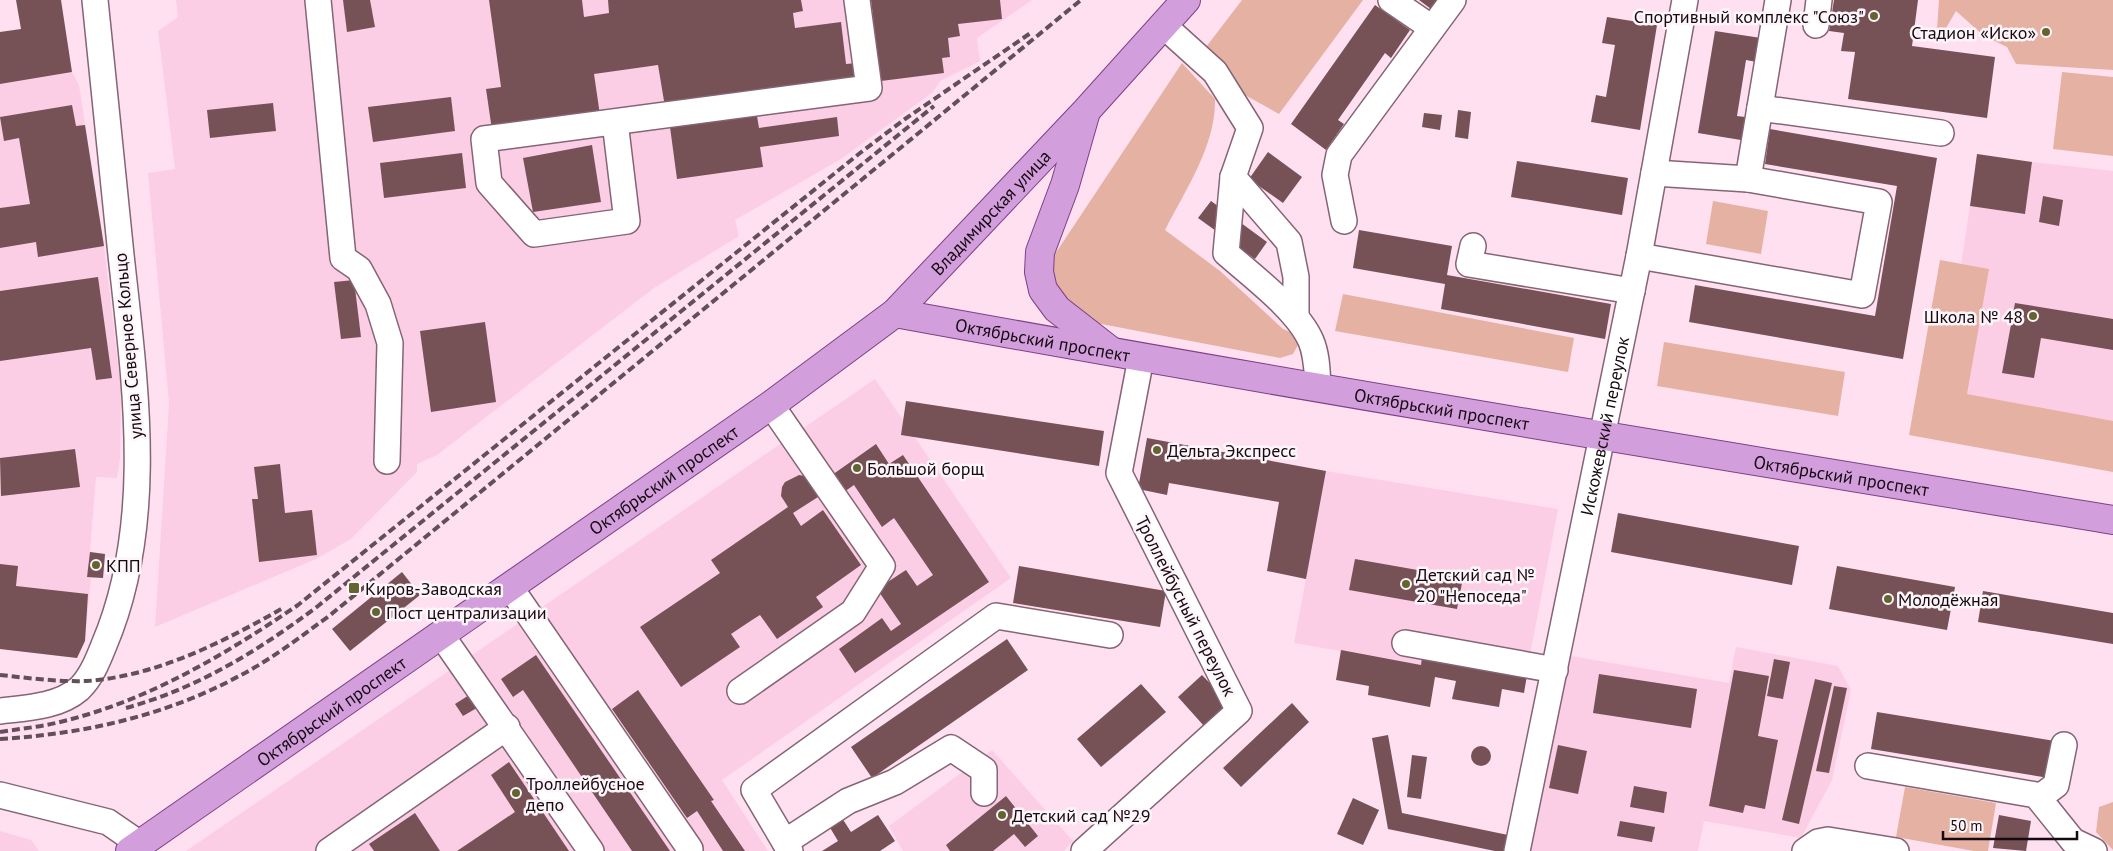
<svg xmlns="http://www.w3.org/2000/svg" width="2113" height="851" viewBox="0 0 2113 851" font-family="'PT Sans',sans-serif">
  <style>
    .built { fill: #fccee5 }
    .green { fill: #e5b1a3 }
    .building { fill: #765156 }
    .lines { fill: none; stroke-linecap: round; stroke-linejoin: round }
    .minor-casing { stroke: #856475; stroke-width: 28 }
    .major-casing { stroke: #7d4085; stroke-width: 30 }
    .minor { stroke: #fff; stroke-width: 25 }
    .major { stroke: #d39edc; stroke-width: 28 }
    .rail { stroke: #624f59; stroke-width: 4; stroke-dasharray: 8 4; stroke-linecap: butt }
    .poi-dot { fill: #646431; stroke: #fdf5f9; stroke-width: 2 }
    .labels { text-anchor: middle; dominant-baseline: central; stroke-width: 5; stroke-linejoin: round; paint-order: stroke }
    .poi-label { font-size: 18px; fill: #160a11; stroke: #fdf5f9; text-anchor: start }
    .street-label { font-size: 18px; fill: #160a11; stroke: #fdf5f9 }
  </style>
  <rect width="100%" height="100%" fill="#ffe0f0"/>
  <g class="built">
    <polygon points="176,0 1032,0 977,38 980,61 940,81 933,92 841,159 735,220 739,236 654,288 437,455 417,464 417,472 351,539 316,559 155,627 169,403 148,173 175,169 158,31 178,17"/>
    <polygon points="72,72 79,85 104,246 121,388 120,459 117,478 96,477 90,552 105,554 103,578 91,578 85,641 77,658 0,649 0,84"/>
    <polygon points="2032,162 2113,171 2113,449 1937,419 1970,206 2025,214"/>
    <polygon points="875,379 1011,578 722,780 768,851 186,851"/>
    <polygon points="1326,471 1558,509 1530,655 1425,641 1421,665 1294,643"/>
    <polygon points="1736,647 1838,666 1851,690 1832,780 1801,838 1704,821 1698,851 1529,851 1571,656 1729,683"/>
    <polygon points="992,750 1073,841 1064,851 903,851 889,826"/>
    <polygon points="0,831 31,840 39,851 0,851"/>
  </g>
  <g class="green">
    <polygon points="1242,0 1363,0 1279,114 1236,90 1203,51"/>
    <polygon points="1939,0 2113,0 2113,70 2016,64 2007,47 1984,36 1956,11 1936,45"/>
    <path d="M1182,63L1215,99C1216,145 1186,189 1165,230L1220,271L1283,329L1297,335L1298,345L1293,354L1280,358L1096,323C1064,309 1047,289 1055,254Z"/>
    <polygon points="2062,72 2113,77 2113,156 2053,149"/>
    <polygon points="1713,201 1768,211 1761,254 1706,244"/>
    <polygon points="1940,260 1989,269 1967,394 2113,421 2113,472 1909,435"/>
    <polygon points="1343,294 1574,338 1568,372 1335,331"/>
    <polygon points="1664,342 1845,372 1838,416 1657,386"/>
    <polygon points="1905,787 1996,803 1988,851 1974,851 1896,837"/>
    <polygon points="2113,802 2113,850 2096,832 2099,807"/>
  </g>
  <g class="building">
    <polygon points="16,0 61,0 72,72 0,84 0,32 21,29"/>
    <polygon points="343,0 370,0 375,27 347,32"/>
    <polygon points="489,0 582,0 584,17 609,13 608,0 801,0 803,11 793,13 795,28 841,22 846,64 857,63 859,80 665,107 658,65 594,74 600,115 492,130 486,89 501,87"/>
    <polygon points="871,0 1000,0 1002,19 958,24 960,36 948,38 950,57 942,58 944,73 881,81"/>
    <polygon points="1419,0 1438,0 1431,9"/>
    <polygon points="1834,0 1918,0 1912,46 1995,57 1987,118 1848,99 1855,52 1841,51 1844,33 1829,31"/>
    <polygon points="1375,5 1410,30 1391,58 1385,53 1338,120 1344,124 1326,150 1291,124"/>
    <polygon points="1607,17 1657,25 1640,130 1591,122 1596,95 1606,97 1615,45 1602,43"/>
    <polygon points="1715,31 1761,38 1757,62 1746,60 1737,116 1745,117 1741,140 1698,133"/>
    <polygon points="451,97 455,131 373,142 368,107"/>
    <polygon points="273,103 276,131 210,138 207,110"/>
    <polygon points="72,105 76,126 85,125 104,246 38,257 36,242 0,248 0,208 30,204 19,138 4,141 0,117"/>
    <polygon points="1458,110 1471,112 1468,139 1455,137"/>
    <polygon points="1424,113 1442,115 1440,130 1422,127"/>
    <polygon points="757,116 759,128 837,117 839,136 760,147 763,167 677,179 670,127"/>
    <polygon points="1770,129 1937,158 1903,359 1689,322 1695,285 1875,316 1897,186 1765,164"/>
    <polygon points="592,145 601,202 533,212 523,158"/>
    <polygon points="1268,152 1302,177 1283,203 1249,179"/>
    <polygon points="462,153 466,188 384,198 380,163"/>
    <polygon points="1977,154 2032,162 2025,214 1970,206"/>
    <polygon points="1517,161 1628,178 1622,215 1511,197"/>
    <polygon points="2043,196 2063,200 2059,226 2039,222"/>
    <polygon points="1211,201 1267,242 1255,259 1198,218"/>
    <polygon points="1359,230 1452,246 1447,275 1611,304 1605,339 1441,309 1445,284 1353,268"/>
    <polygon points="98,277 112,378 96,380 91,348 0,361 0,291"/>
    <polygon points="354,280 361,337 341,339 334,282"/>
    <polygon points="2015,303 2113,319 2113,350 2041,338 2034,378 2002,373"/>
    <polygon points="485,322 496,402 431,412 420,331"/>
    <polygon points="906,401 1104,431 1099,466 901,435"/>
    <polygon points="1147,438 1326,471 1306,579 1267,571 1279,502 1169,483 1167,495 1138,489"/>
    <polygon points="876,444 889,464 903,455 989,582 855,673 839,649 882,618 891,631 901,624 877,589 906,570 917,586 933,575 894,518 882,527 854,485 844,492 832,475"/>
    <polygon points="75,449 80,487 1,496 0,458"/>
    <polygon points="280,464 285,513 312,510 317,555 259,562 252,499 258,499 254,467"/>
    <polygon points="799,475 805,476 818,497 793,513 801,526 823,510 861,565 816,597 823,607 777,639 760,615 752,620 731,634 740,647 681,687 640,627 720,573 711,560 788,507 781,496 782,487 785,482"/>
    <polygon points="1618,513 1799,546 1792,585 1611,552"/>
    <polygon points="90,552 105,554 103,578 87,577"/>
    <polygon points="1355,559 1463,578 1457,609 1349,590"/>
    <polygon points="0,564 18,566 16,586 88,594 85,641 77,658 0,649"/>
    <polygon points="1019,566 1166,591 1160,627 1013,603"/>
    <polygon points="1837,566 1955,587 1947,630 1829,609"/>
    <polygon points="402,572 420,595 350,651 332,629"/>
    <polygon points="1983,591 2113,613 2113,644 1978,622"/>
    <polygon points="1007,639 1028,670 872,778 851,747"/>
    <polygon points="1341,650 1421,665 1422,656 1527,675 1524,693 1502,689 1499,707 1452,699 1456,681 1435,677 1430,707 1368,695 1369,686 1336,680"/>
    <polygon points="536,655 670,851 632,851 523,690 513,697 501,679"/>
    <polygon points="1774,659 1790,662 1783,699 1767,696"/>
    <polygon points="1734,670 1769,676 1758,736 1778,740 1765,809 1745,805 1743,813 1709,806"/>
    <polygon points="1599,674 1697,689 1691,728 1593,713"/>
    <polygon points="1202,675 1229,703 1204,726 1178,697"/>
    <polygon points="1815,679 1832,683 1799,824 1782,820"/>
    <polygon points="1141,684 1166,712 1101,767 1077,739"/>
    <polygon points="1834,686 1847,688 1829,773 1816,771"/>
    <polygon points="638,690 714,800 711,801 745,851 723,851 697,811 687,818 612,709"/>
    <polygon points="474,692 482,705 463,716 455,704"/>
    <polygon points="1292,703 1309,722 1241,787 1223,768"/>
    <polygon points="1877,712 2055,741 2049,778 1871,749"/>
    <polygon points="1388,735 1402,813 1508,835 1505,851 1495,851 1388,829 1372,738"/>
    <polygon points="1558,745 1587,751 1578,794 1549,788"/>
    <circle cx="1481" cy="756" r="10"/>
    <polygon points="1412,755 1427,757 1421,799 1407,797"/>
    <polygon points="509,762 569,851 457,851 515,812 491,775"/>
    <polygon points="1634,786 1667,792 1664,813 1630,807"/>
    <polygon points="1006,796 1038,836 1025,847 1014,834 993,851 950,851 946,845"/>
    <polygon points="1353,798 1379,810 1363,845 1337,834"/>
    <polygon points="415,813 440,851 374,851 369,844"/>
    <polygon points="878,815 895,841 880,851 822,851 838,841 829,826 842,818 851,832"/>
    <polygon points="1999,815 2031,821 2026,851 1993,848"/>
    <polygon points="1620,821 1655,827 1652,842 1617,836"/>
  </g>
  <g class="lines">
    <g class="minor-casing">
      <g id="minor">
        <polyline points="318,0 343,258 359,269 378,304 390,343 387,461"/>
        <polyline points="1391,0 1432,28"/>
        <path d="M1163,25L1215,72L1250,128L1233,177L1226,253C1252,276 1298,310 1311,341C1317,355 1317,371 1318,386"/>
        <polyline points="1816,25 1819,0"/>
        <polyline points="1760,108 1941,133"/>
        <polyline points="615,122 627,221 534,234 489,183 484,139 869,88 857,0"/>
        <polyline points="1233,177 1289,242 1296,277 1296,316"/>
        <polyline points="1748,179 1778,0"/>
        <polyline points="1344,221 1335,175 1339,155 1453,0"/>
        <polyline points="1473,246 1469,264 1632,291"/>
        <polyline points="1639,256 1862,295 1879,202 1748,179 1654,173"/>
        <polyline points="510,587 690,849"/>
        <polyline points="442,636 591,851"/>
        <polyline points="1405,643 1555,670"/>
        <polyline points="740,691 853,612 882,566 771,405"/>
        <path d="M0,711C26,708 58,707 79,689C91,678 98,660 104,645C156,523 135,383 121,255C112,170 104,85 95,0"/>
        <polyline points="1868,766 2036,795 2073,841 2094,851"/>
        <polyline points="0,795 108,822 140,844"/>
        <polyline points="2040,797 2056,785 2064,745"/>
        <polyline points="785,842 848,801 895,782 951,748 984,770 984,793"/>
        <polyline points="329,851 507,727"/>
        <polyline points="790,851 754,790 996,616 1110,635"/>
        <polyline points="1084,851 1239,711 1119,473 1141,358"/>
        <path id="s1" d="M1517,851L1639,256L1685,0"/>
        <polyline points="1805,851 1818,842 1828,840 1896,851"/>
      </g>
    </g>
    <g class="major-casing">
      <g id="major">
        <polyline points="1085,115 1065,185 1040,252 1039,272 1043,290 1057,309 1111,351"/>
        <path id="s2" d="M895,313C1300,387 1707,453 2113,520"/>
        <path id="s3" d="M130,851L771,405L895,313L1086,111L1186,0"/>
      </g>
    </g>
    <use href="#minor" class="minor"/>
    <use href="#major" class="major"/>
    <g class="rail">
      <path d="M0,675C28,678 59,682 87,681C157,676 223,642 283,608"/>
      <path d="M126,708C198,688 258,651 318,606L934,106"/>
      <path d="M0,732C19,729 38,727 56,723C146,702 223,656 298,605L860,153L905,119L1032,32"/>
      <path d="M0,739C83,734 166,716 241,675C272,659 300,637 329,616L1081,0"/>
    </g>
  </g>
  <g class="poi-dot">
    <circle cx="1874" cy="16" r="5"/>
    <circle cx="2046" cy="32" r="5"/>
    <circle cx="2033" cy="316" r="5"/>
    <circle cx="1157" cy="450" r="5"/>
    <circle cx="857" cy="468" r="5"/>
    <circle cx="96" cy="565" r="5"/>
    <circle cx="1406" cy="584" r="5"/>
    <rect x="348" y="582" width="12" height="12" rx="2.5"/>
    <circle cx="1888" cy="599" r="5"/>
    <circle cx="376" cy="612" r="5"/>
    <circle cx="516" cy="793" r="5"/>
    <circle cx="1002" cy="815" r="5"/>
  </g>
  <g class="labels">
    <g class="poi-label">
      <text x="1864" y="16" text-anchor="end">Спортивный комплекс "Союз"</text>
      <text x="2036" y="32" text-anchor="end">Стадион «Иско»</text>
      <text x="2023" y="316" text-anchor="end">Школа № 48</text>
      <text x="1167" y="450">Дельта Экспресс</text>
      <text x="867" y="468">Большой борщ</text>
      <text x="106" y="565">КПП</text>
      <text x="1416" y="574">Детский сад №<tspan x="1416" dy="21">20 "Непоседа"</tspan></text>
      <text x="365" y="588">Киров-Заводская</text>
      <text x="1898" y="599">Молодёжная</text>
      <text x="386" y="612">Пост централизации</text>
      <text x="526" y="783">Троллейбусное<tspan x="526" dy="21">депо</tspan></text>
      <text x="1012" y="815">Детский сад №29</text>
    </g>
    <g class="street-label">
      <text stroke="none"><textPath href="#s3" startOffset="1074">Владимирская улица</textPath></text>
      <text stroke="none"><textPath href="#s2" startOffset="150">Октябрьский проспект</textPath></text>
      <text transform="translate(128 346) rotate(-95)">улица Северное Кольцо</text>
      <text stroke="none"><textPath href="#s2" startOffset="555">Октябрьский проспект</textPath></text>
      <text stroke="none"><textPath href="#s1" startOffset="434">Искожевский переулок</textPath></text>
      <text stroke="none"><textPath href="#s2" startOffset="960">Октябрьский проспект</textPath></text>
      <text stroke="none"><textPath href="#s3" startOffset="650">Октябрьский проспект</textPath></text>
      <text transform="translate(1186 606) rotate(63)">Троллейбусный переулок</text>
      <text stroke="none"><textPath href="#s3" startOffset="245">Октябрьский проспект</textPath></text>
    </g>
  </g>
  <path d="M1943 831v8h134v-8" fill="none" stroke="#160a11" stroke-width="2.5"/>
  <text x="1950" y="831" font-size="15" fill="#160a11" stroke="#fdf5f9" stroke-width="4" paint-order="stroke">50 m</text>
</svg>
